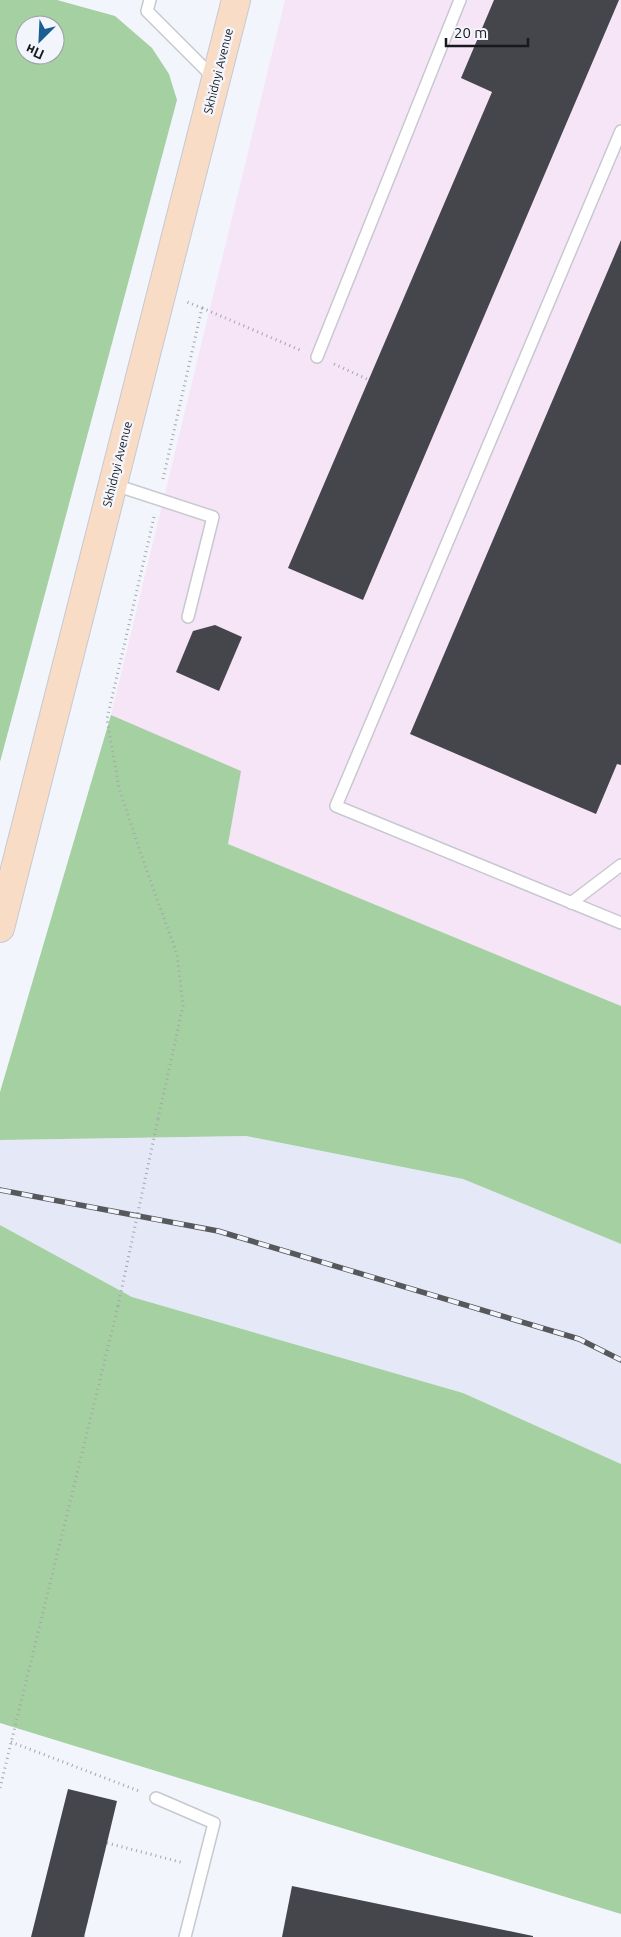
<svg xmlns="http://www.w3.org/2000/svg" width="621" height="1937" viewBox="0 0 621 1937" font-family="Ubuntu,sans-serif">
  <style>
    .built { fill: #e5e9f7 }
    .industrial { fill: #f6e5f7 }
    .green { fill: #a4d0a2; fill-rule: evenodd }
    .building { fill: #45464c }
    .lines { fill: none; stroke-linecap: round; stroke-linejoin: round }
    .lane-casing { stroke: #c7c9d0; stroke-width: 14 }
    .secondary-casing { stroke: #c7c9d0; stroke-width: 30 }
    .path { stroke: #a4a6ab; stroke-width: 3; stroke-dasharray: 1 4; stroke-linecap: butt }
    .lane { stroke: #fff; stroke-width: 11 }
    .secondary { stroke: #f8dcc5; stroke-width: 28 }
    .rail-casing { stroke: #56585c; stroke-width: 5.5 }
    .rail { stroke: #f3f5fc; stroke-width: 4; stroke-dasharray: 11; stroke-linecap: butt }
    .path-bridge { stroke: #a4a6ab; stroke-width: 3; stroke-dasharray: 1 4; stroke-linecap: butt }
    .labels { text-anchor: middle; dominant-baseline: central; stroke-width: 5; stroke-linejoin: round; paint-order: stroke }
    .street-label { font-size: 12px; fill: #18191c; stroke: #f3f5fc }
  </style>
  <rect width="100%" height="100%" fill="#f3f5fc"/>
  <polygon class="built" points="246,1136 463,1179 621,1244 621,1464 463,1393 132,1297 0,1225 0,1140"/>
  <polygon class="industrial" points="285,0 621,0 621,1006 227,844 111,715"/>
  <g class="green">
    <path d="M0,0H57L115,16L152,48L169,74L177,100L0,762ZM25,25H55V55H25Z"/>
    <polygon points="111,715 241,771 228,844 621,1006 621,1244 463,1179 246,1136 0,1140 0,1092"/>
    <polygon points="0,1225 132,1297 463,1393 621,1464 621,1914 0,1723"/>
  </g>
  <g class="building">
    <polygon points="494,0 619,0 363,600 288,568 492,92 461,78"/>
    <polygon points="621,240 621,765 617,764 596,814 410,734"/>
    <polygon points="215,625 242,637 219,691 176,672 193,631"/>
    <polygon points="68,1789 117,1801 107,1843 84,1937 31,1937"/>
    <polygon points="292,1886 533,1936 533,1937 282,1937"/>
  </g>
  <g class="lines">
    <g class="lane-casing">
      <g id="lane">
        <polyline points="150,0 147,11 214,78"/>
        <polyline points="621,131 336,806 621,923"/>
        <polyline points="317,357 460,0"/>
        <polyline points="112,484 213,517 188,617"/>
        <polyline points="571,903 621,865"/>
        <polyline points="156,1798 214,1823 185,1937"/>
      </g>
    </g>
    <g class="secondary-casing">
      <polyline id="secondary" points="0,928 236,0"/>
    </g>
    <g class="path">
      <polyline points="202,308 300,350"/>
      <polyline points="334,364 369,380"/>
      <polyline points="163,479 202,308 187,302"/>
      <polyline points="154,517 107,719 119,788 144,863 177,954 183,1006 158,1119"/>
      <polyline points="11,1742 139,1791"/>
      <polyline points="0,1788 118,1306"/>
      <polyline points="107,1843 184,1863"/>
      <polyline points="84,1936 89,1937"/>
    </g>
    <use href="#lane" class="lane"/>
    <use href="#secondary" class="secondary"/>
    <g class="rail-casing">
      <polyline id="rail" points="0,1190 218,1231 579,1339 621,1360"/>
    </g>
    <use href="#rail" class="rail"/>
    <polyline class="path-bridge" points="118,1306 158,1119"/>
  </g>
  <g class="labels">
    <g class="street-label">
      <text transform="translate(218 71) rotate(-76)">Skhidnyi Avenue</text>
      <text transform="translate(117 464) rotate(-76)">Skhidnyi Avenue</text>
    </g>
  </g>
  <g transform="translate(40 40) rotate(204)"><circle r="24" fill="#f3f5fc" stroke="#9b9da2"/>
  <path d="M0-4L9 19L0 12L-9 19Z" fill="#175f93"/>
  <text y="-8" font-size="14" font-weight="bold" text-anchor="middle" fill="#18191c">Пн</text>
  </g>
  <path d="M446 38v8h82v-8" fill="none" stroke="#18191c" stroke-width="2.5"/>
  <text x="454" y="38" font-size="15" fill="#18191c" stroke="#f3f5fc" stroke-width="4" paint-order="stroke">20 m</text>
</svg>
